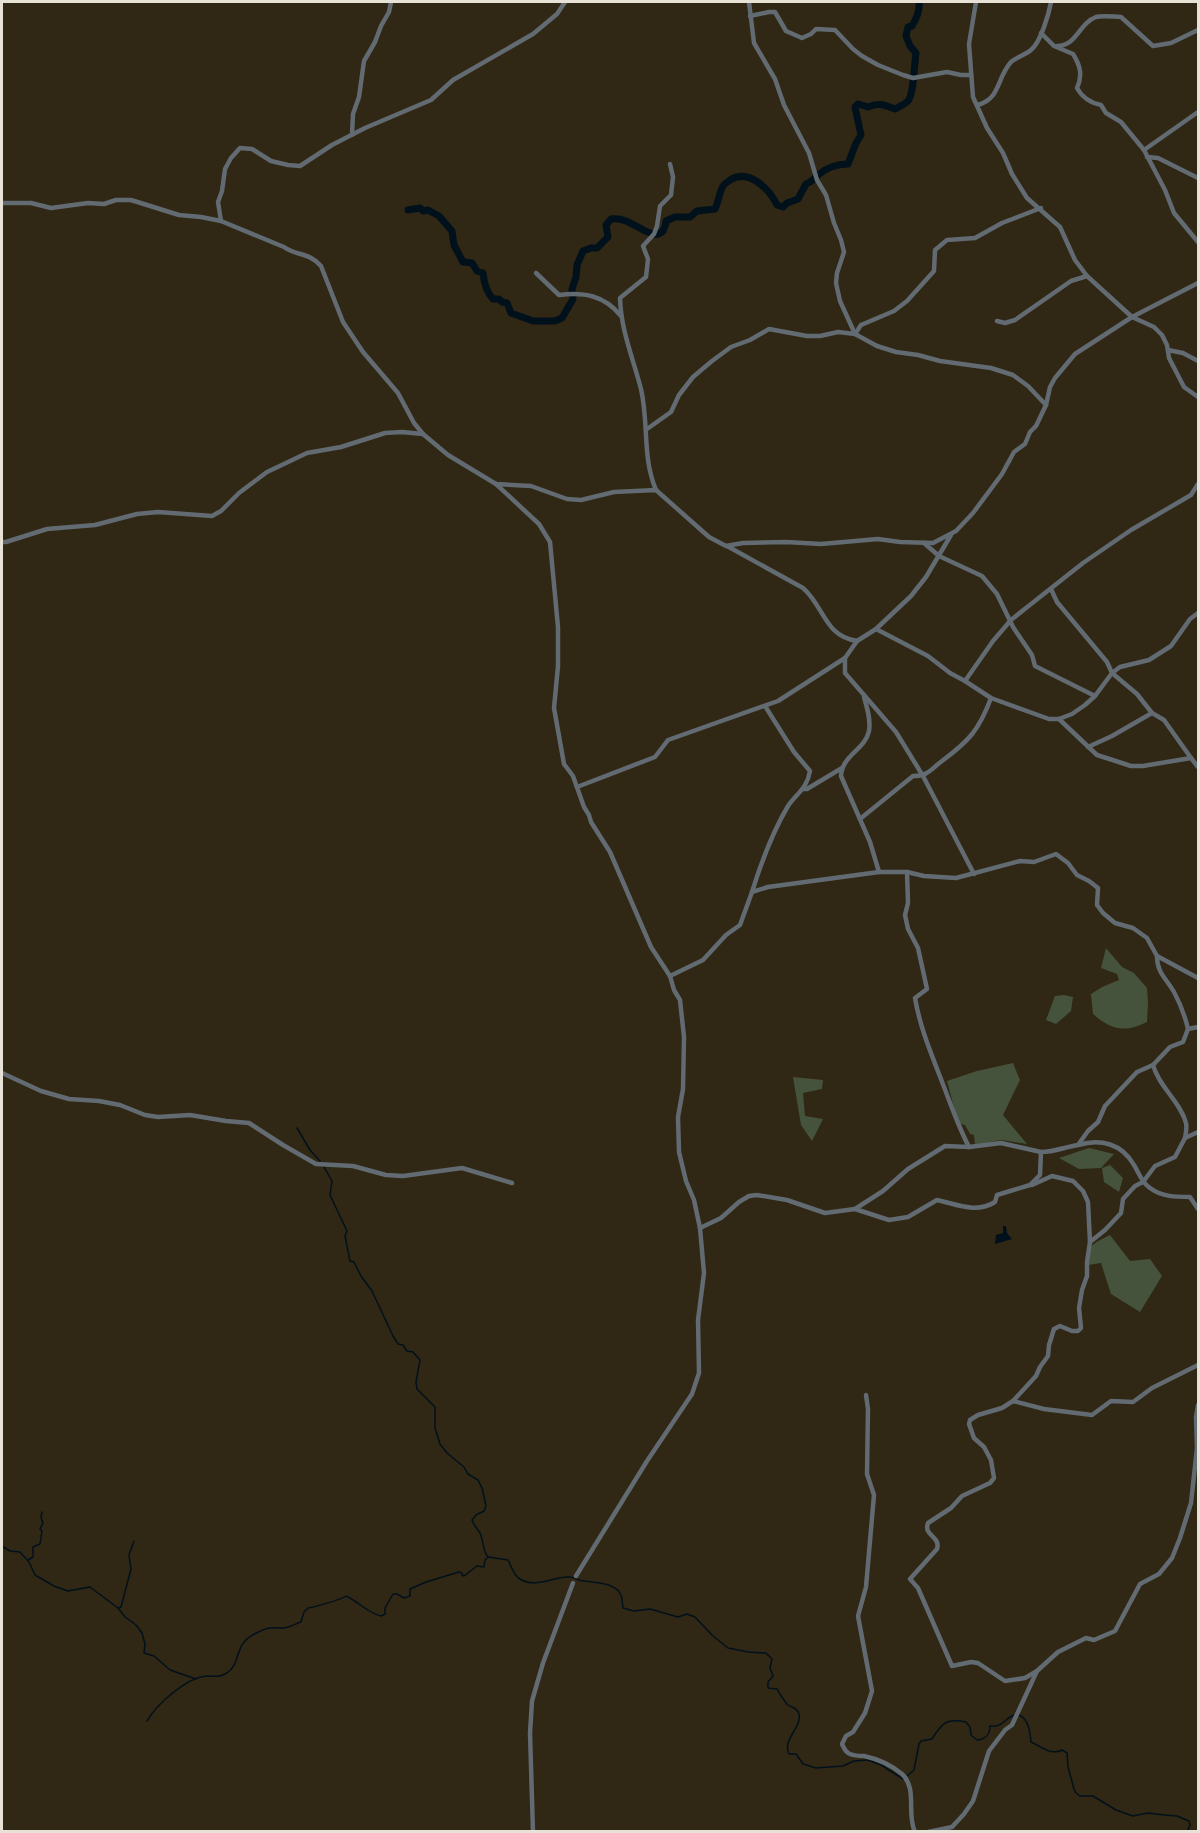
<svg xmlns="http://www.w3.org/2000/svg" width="1200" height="1833" viewBox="0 0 1200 1833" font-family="Roboto,sans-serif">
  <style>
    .green { fill: #45533c }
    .water { fill: #00111c }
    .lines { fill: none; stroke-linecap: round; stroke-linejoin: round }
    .stream { stroke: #00111c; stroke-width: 1.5 }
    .river { stroke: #00111c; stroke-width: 7 }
    .minor { stroke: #626a72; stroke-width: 4.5 }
  </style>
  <rect width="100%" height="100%" fill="#302714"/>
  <g class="green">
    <path d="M1106,948L1122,967L1134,973L1147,988L1148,1003L1147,1022C1125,1033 1111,1030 1093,1014L1091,994L1102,987L1119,980L1117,974L1101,968Z"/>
    <polygon points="1064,995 1073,997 1071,1011 1056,1024 1046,1020 1055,996"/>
    <polygon points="1013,1063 1020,1080 1003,1115 1027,1144 1001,1140 975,1145 974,1135 970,1134 965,1125 958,1123 947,1081 977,1071"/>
    <polygon points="793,1077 823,1080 822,1089 803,1093 805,1116 823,1119 812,1141 801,1125"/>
    <polygon points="1089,1148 1114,1154 1101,1168 1079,1169 1059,1158"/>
    <polygon points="1110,1165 1123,1178 1119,1192 1104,1182 1102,1168"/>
    <path d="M1110,1235L1130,1261L1150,1259L1162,1276L1140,1312L1111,1294L1101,1263L1088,1265C1085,1245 1095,1243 1110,1235Z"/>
  </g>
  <polygon class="water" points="1003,1226 1006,1226 1007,1233 1012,1239 995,1244 996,1235 1003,1233"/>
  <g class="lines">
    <g class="stream">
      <polyline points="297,1128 310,1150 320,1161"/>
      <path d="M324,1167L332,1181L330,1195L347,1231L345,1236L350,1261L354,1262L361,1276L372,1291L393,1336L398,1344L403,1345L407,1351L413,1352L420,1360L416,1382L417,1389L435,1407V1428L440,1444L447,1453L464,1467L468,1474L478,1480L482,1488L486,1506L484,1511L476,1515L472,1520C474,1526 477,1528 480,1533C484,1541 482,1550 488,1557"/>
      <polyline points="2,1546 10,1551 20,1552 29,1562 35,1575 54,1586 68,1591 90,1587 118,1608 125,1617 136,1625 142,1633 145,1644 144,1653 154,1656 170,1670 196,1679"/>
      <polyline points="28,1560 33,1557 33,1547 40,1544 42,1531 40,1529 43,1523 41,1517 42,1512"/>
      <polyline points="118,1608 121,1607 131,1569 129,1555 134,1541"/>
      <path d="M1019,1715C1029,1719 1030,1733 1031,1742C1041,1746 1051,1756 1062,1750L1067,1753L1068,1767L1074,1789L1076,1793L1080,1796H1093L1116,1810L1133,1816L1148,1813L1165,1815L1177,1816L1189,1821L1190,1825L1187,1832"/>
      <path d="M147,1721C157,1704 185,1679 205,1676C213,1676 219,1678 227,1673C239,1665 236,1650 245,1641C249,1636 263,1629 270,1628C276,1627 282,1629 288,1627C293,1626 297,1623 301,1622L304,1612L308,1608C315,1607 340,1600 346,1596C359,1602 368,1613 381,1616L385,1614V1608L393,1594H397L404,1598L410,1596V1589L426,1582L459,1572L462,1573V1575L464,1576L477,1566L484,1567L485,1560L488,1557L508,1560C512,1567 513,1575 520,1579C536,1589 553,1576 570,1577C574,1577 575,1579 579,1580C590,1583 615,1581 621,1595C623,1599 622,1604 623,1608L634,1611L650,1609L678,1617L687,1614L695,1617L712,1635L728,1648L748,1652L766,1653L772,1659L770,1668L773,1676L768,1682V1688L777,1689C780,1694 784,1701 788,1705C792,1708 797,1707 799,1714C802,1728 782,1739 789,1754H796L803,1764L816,1768L843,1766L854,1761L868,1760L881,1765L903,1779"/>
      <path d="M907,1776L914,1770L919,1744L921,1741L932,1739C942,1723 946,1718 966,1722L970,1727L971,1735L977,1740C986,1739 990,1735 990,1726C1002,1728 1004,1719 1014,1715"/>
    </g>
    <path class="river" d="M408,210L420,208L423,211L428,210L439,216L452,231L454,245L463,262L472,263L477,271L483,273C484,283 486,292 493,299H499L502,302L507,303L511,313L533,321H555L562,318L573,299L572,289L576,277L577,265L583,251L591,248H597L608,237L606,225L611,219C630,217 640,232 654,234C657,235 661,233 663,231C664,229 666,223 666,221L675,217H690L697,211L715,209C718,204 720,190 723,186C724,184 729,181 730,180C749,168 769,189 777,205L783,207L787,203L798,199L806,184C812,182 813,179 818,175C827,167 837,164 848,164L856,143L861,135L855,107L858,104L868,107C879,102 884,105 895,109C899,107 905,104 908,101C914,94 914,64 916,53L910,46L906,36L908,27L912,26C917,18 920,11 919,2"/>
    <g class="minor">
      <polyline points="749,2 754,43 775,79 784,105 809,153 817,180 826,195 834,223 841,240 844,252 837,273 836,283 840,301 855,334"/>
      <polyline points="976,2 969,44 973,97 987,128 1003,153 1012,174 1027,198 1060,227 1075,260 1087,276 1132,317 1154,327 1162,335 1167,345 1169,358 1184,387 1198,397"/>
      <polyline points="750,16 769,12 775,12 786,31 802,38 811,34 816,29 835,30 853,49 862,56 878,65 903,75 913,78 947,72 961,75 971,75"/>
      <path d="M1041,33L1054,46L1073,54C1080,65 1083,75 1077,88C1082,97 1091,103 1101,105L1106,113L1121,122L1144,150L1165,190L1174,213L1198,242"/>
      <path d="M1057,46C1077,46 1079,23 1096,17C1103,15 1114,17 1121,17L1153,46L1171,43L1198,30"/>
      <path d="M978,105C1001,98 996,79 1011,62C1017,57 1025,55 1031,50C1041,42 1049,13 1051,2"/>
      <polyline points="352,135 353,114 359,97 364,61 375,42 381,26 389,12 391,2"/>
      <polyline points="1144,150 1198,112"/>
      <polyline points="1147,157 1158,158 1198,178"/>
      <path d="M2,203H31L51,208L88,203L104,204L116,200H131L179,215L201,217L221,221L284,247C296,256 309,252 321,266L343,322L363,352L398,393L414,423L423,434L448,455L496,484L531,486L567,499L581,500L614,492L656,490L709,537L726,546L743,543L786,542L821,544L878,539L900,542L933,543L956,531L973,513L1002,474L1014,452L1025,444L1030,432L1036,426L1046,405L1050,387L1055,378L1075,354L1132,317L1198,283"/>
      <polyline points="221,221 218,202 222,191 225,169 231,158 240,148 252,149 271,161 288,165 300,166 332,145 365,128 431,100 453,80 533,34 557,14 565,2"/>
      <path d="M536,273L559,295C584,292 604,295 621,316"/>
      <polyline points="997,321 1005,323 1015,320 1071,281 1087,276"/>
      <polyline points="855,334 861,325 894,311 907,301 934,271 935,250 947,240 975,238 1002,223 1041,208"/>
      <polyline points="1168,350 1183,353 1198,361"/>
      <polyline points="647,429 671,412 679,395 693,377 712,361 731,347 750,340 769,329 807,336 820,336 838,332 855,334 877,346 896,352 918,355 940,361 991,368 1013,375 1028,386 1046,405"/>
      <polyline points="496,484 539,524 550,542 558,627 558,666 554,708 564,764 573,776 584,807 589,815 591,822 610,852 651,947 670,976 674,990 680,1000 684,1037 683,1089 678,1117 679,1152 686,1181 694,1200 700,1228 704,1273 698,1320 699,1373 692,1394 647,1461 576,1576"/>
      <path d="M656,490C642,457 649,424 641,389C633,358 621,331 620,298L646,277L648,259L643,246L654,234L657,226L660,206L671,195L673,177L670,164"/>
      <polyline points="2,542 6,542 47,529 95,525 137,514 158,512 212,516 221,511 239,493 267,472 307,453 341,447 385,433 402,432 423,434"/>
      <polyline points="924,543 939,556 982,576 997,594 1013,627 1032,655 1035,666 1095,696"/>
      <path d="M727,546L803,588C824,606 825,637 857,641L876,629L928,656L950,673L965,681L991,698L1049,719H1059L1072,714L1085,705L1095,696L1112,673L1120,667L1149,660L1171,646L1190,619L1198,613"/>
      <polyline points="1051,589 1057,602 1107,662 1112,673 1137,694 1152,713 1164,720 1191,758"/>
      <polyline points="876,629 911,596 926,577 951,535"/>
      <polyline points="857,641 845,658 845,673 896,732 923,776 974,874"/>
      <polyline points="965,681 993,641 1011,620 1026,608 1083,563 1131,530 1191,495 1198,484"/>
      <path d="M864,697C867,707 871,720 869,731C865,750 842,755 841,776L870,842L879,872"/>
      <polyline points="1059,719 1097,755 1131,766 1143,766 1191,758 1198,767"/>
      <polyline points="1088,747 1112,736 1152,713"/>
      <polyline points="577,787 655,757 668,740 778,701 845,658"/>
      <polyline points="803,789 807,789 842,768"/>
      <path d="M860,819L913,776C928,776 930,770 942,761C969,741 979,730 991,698"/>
      <path d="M907,872L908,903L905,915L908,929L918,948L927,989L915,998C921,1033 935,1062 947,1095C954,1113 960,1130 969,1147"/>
      <path d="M752,892C761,863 772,833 788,806C797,793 807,789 810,771L794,752L765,706"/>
      <path d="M1157,956C1157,973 1166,978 1174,992C1180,1003 1185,1016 1188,1029"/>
      <polyline points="670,976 703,960 726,935 740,925 752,892 768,887 879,872 907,872 924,876 956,878 1020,861 1034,862 1056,854 1068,863 1077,875 1089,881 1098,888 1097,905 1103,913 1115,923 1133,928 1147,938 1157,956 1198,978"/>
      <path d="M1153,1065C1159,1087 1180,1101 1186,1123C1187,1127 1186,1133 1185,1138"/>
      <polyline points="2,1073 41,1091 69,1099 99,1101 120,1105 145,1115 158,1117 190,1115 226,1121 249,1123 283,1145 316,1164 353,1166 386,1175 403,1176 462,1168 512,1183"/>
      <path d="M1078,1145C1101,1138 1122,1144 1134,1165C1139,1173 1142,1183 1150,1188C1162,1197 1176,1197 1190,1197L1198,1209"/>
      <polyline points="855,1209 883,1191 908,1169 945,1146 969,1147 1001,1143 1041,1152"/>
      <path d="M700,1228L721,1218L739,1202L749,1196L757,1195L787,1200L825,1213L855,1209L889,1220L908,1217L937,1200C956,1204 976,1214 995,1202L997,1195L1030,1185L1040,1175L1041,1152C1054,1152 1065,1147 1078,1145L1088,1131L1098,1122L1105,1106L1137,1072L1153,1065L1170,1047L1183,1042L1188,1029L1198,1027"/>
      <polyline points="1090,1242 1105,1230 1121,1213 1123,1199 1135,1186 1143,1182 1155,1166 1175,1157 1185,1138 1198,1132"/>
      <path d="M866,1395L868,1409L867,1474L874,1495L866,1587L858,1616L872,1691L865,1713L853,1732L846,1736L842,1744C844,1748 845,1752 850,1754C855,1756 860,1756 864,1756C878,1759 891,1765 902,1774C918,1789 906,1814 915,1832"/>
      <polyline points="1013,1401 1036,1376 1040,1367 1048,1356 1049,1345 1054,1329 1060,1326 1072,1331 1078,1331 1081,1328 1079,1308 1082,1290 1087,1276 1087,1262 1090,1242 1088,1202 1083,1191 1073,1181 1052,1176 1032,1185"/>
      <path d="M1037,1671L1025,1678L1005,1681L978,1663L971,1662L952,1666L918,1588L910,1579L937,1549C941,1536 923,1536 928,1523L951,1508L962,1496L990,1483L994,1478L991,1460L984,1447L974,1438L969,1424L970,1420L978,1415L1002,1408L1013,1401L1044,1409L1092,1415L1111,1401L1133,1402L1152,1388L1198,1365"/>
      <polyline points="533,1832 530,1733 532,1701 543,1663 573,1583"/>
      <polyline points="928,1832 952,1827 964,1814 973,1801 989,1751 1005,1730 1012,1725 1037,1671 1058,1652 1086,1638 1094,1640 1115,1631 1140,1584 1159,1574 1172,1558 1180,1538 1191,1503 1197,1448 1196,1417 1198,1405"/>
    </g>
  </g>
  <rect width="1200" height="1833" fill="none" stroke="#e8e2d6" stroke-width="6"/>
</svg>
